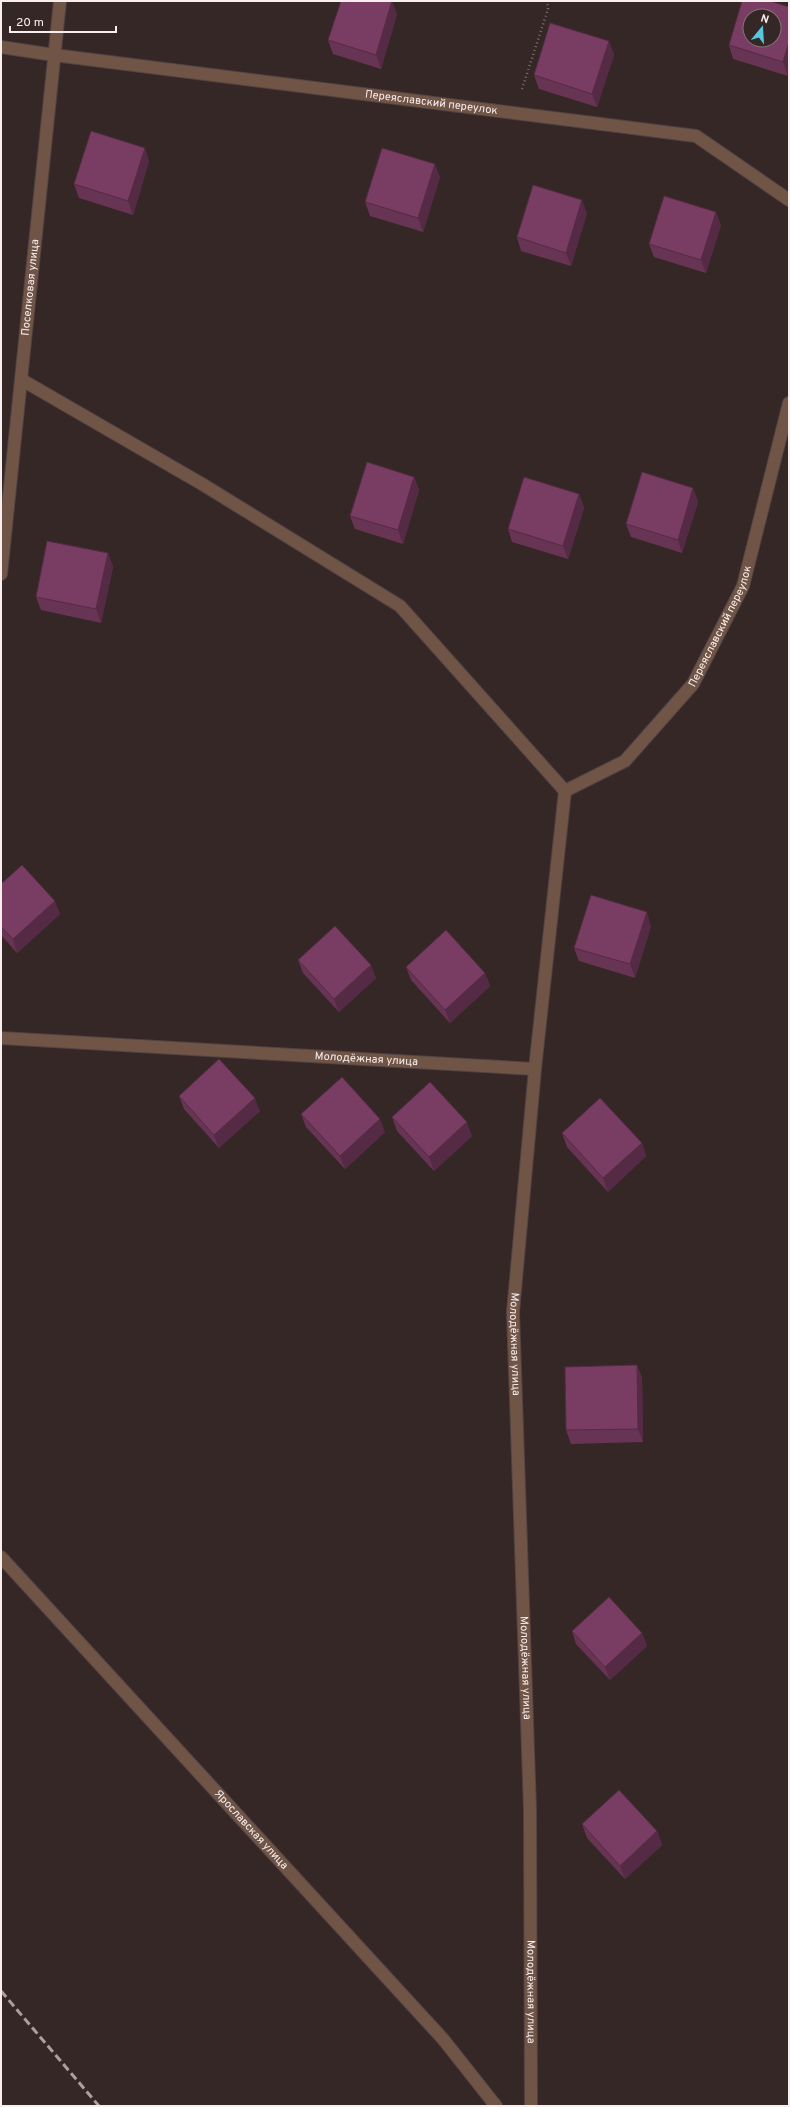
<svg xmlns="http://www.w3.org/2000/svg" width="790" height="2107" viewBox="0 0 790 2107" font-family="Overpass,sans-serif">
  <style>
    .lines { fill: none; stroke-linecap: round; stroke-linejoin: round }
    .street-casing { stroke: #514343; stroke-width: 14 }
    .path { stroke: #7c6e6e; stroke-width: 2.5; stroke-dasharray: 1 3; stroke-linecap: butt }
    .street { stroke: #705546; stroke-width: 12 }
    .rail { stroke: #ac9f9f; stroke-width: 3; stroke-dasharray: 8 4; stroke-linecap: butt }
    .wall { fill: #683454 }
    .shaded-wall { fill: #552a45 }
    .building { fill: #793c62; stroke: #552a45; fill-rule: evenodd }
    .labels { text-anchor: middle; dominant-baseline: central; stroke-width: 3; stroke-linejoin: round; paint-order: stroke }
    .street-label { font-size: 11px; fill: #f9eeee; stroke: #362727 }
  </style>
  <rect width="100%" height="100%" fill="#362727"/>
  <g class="lines">
    <g class="street-casing">
      <g id="street">
        <path id="s1" d="M1,47L54,55L696,136L789,200"/>
        <polyline points="22,380 202,484 400,606 565,791 535,1069"/>
        <path id="s2" d="M1,574L60,1"/>
        <path id="s3" d="M565,791L625,761L693,684L743,586L789,403"/>
        <path id="s4" d="M1,1038L535,1069L513,1312L530,1809L531,2106"/>
        <path id="s5" d="M1,1557L443,2039L496,2106"/>
      </g>
    </g>
    <polyline class="path" points="522,89 548,9 547,1"/>
    <use href="#street" class="street"/>
    <polyline class="rail" points="1,1991 99,2106"/>
  </g>
  <g class="wall">
    <polygon points="770,1 788,76 733,59 729,45"/>
    <polygon points="397,14 381,69 333,54 328,40"/>
    <polygon points="609,41 614,55 597,107 539,89 534,75"/>
    <polygon points="149,161 133,215 79,198 74,184"/>
    <polygon points="440,177 423,232 370,216 365,202"/>
    <polygon points="587,213 571,266 521,251 517,237"/>
    <polygon points="721,225 706,273 654,257 649,244"/>
    <polygon points="414,477 419,490 403,544 355,529 350,516"/>
    <polygon points="693,488 698,502 682,553 631,537 626,524"/>
    <polygon points="579,494 584,508 568,559 512,542 508,529"/>
    <polygon points="108,553 113,567 101,623 41,610 36,597"/>
    <polygon points="1,884 60,914 17,953 1,935"/>
    <polygon points="651,926 635,978 579,961 574,948"/>
    <polygon points="298,960 376,978 339,1012 303,973"/>
    <polygon points="406,967 485,973 490,986 450,1023 411,980"/>
    <polygon points="179,1096 260,1111 219,1148 184,1109"/>
    <polygon points="301,1114 385,1132 345,1169 306,1127"/>
    <polygon points="392,1117 472,1136 434,1171 397,1131"/>
    <polygon points="562,1133 642,1143 646,1156 608,1192 567,1147"/>
    <polygon points="637,1365 642,1378 643,1442 571,1444 566,1430"/>
    <polygon points="572,1631 642,1633 647,1646 610,1680 576,1644"/>
    <polygon points="582,1824 657,1831 662,1845 625,1879 587,1838"/>
  </g>
  <g class="shaded-wall">
    <polygon points="392,1 397,14 381,69 376,55"/>
    <polygon points="609,41 614,55 597,107 592,94"/>
    <polygon points="789,42 789,72 788,76 783,62"/>
    <polygon points="145,148 149,161 133,215 128,201"/>
    <polygon points="435,164 440,177 423,232 418,218"/>
    <polygon points="582,200 587,213 571,266 566,253"/>
    <polygon points="716,212 721,225 706,273 701,260"/>
    <polygon points="414,477 419,490 403,544 398,530"/>
    <polygon points="693,488 698,502 682,553 678,540"/>
    <polygon points="579,494 584,508 568,559 563,546"/>
    <polygon points="108,553 113,567 101,623 96,609"/>
    <polygon points="55,901 60,914 17,953 13,939"/>
    <polygon points="647,912 651,926 635,978 630,964"/>
    <polygon points="371,965 376,978 339,1012 334,999"/>
    <polygon points="485,973 490,986 450,1023 445,1010"/>
    <polygon points="255,1098 260,1111 219,1148 214,1135"/>
    <polygon points="380,1119 385,1132 345,1169 340,1156"/>
    <polygon points="467,1122 472,1136 434,1171 429,1157"/>
    <polygon points="642,1143 646,1156 608,1192 603,1178"/>
    <polygon points="637,1365 642,1378 643,1442 638,1429"/>
    <polygon points="642,1633 647,1646 610,1680 605,1667"/>
    <polygon points="657,1831 662,1845 625,1879 620,1866"/>
  </g>
  <g class="building">
    <polygon points="341,1 392,1 376,55 328,40"/>
    <path d="M742,1H770L789,7V42L783,62L729,45ZM750,16H774V40H750Z"/>
    <polygon points="550,23 609,41 592,94 534,75"/>
    <polygon points="91,131 145,148 128,201 74,184"/>
    <polygon points="382,148 435,164 418,218 365,202"/>
    <polygon points="533,185 582,200 566,253 517,237"/>
    <polygon points="664,196 716,212 701,260 649,244"/>
    <polygon points="367,462 414,477 398,530 350,516"/>
    <polygon points="642,472 693,488 678,540 626,524"/>
    <polygon points="524,477 579,494 563,546 508,529"/>
    <polygon points="47,541 108,553 96,609 36,597"/>
    <polygon points="22,865 55,901 13,939 1,927 1,884"/>
    <polygon points="591,895 647,912 630,964 574,948"/>
    <polygon points="335,926 371,965 334,999 298,960"/>
    <polygon points="446,930 485,973 445,1010 406,967"/>
    <polygon points="219,1059 255,1098 214,1135 179,1096"/>
    <polygon points="342,1077 380,1119 340,1156 301,1114"/>
    <polygon points="430,1082 467,1122 429,1157 392,1117"/>
    <polygon points="600,1098 642,1143 603,1178 562,1133"/>
    <polygon points="637,1365 638,1429 566,1430 565,1367"/>
    <polygon points="609,1597 642,1633 605,1667 572,1631"/>
    <polygon points="619,1790 657,1831 620,1866 582,1824"/>
  </g>
  <g class="labels">
    <g class="street-label">
      <text stroke="none"><textPath href="#s1" startOffset="434">Переяславский переулок</textPath></text>
      <text stroke="none"><textPath href="#s2" startOffset="288">Поселковая улица</textPath></text>
      <text stroke="none"><textPath href="#s3" startOffset="234">Переяславский переулок</textPath></text>
      <text stroke="none"><textPath href="#s4" startOffset="366">Молодёжная улица</textPath></text>
      <text stroke="none"><textPath href="#s4" startOffset="811">Молодёжная улица</textPath></text>
      <text stroke="none"><textPath href="#s4" startOffset="1135">Молодёжная улица</textPath></text>
      <text stroke="none"><textPath href="#s5" startOffset="370">Ярославская улица</textPath></text>
      <text stroke="none"><textPath href="#s4" startOffset="1459">Молодёжная улица</textPath></text>
    </g>
  </g>
  <rect width="790" height="2107" fill="none" stroke="#f9eeee" stroke-width="4"/>
  <g transform="translate(762 28) rotate(18)"><circle r="19" fill="#362727" stroke="#847777"/>
  <path d="M0-3L7 15L0 10L-7 15Z" fill="#55cadf"/>
  <text y="-6" font-size="11" font-weight="bold" text-anchor="middle" fill="#f9eeee">N</text>
  </g>
  <path d="M10 26v6h106v-6" fill="none" stroke="#f9eeee" stroke-width="2"/>
  <text x="16" y="26" font-size="12" fill="#f9eeee" stroke="#362727" stroke-width="3" paint-order="stroke">20 m</text>
</svg>
